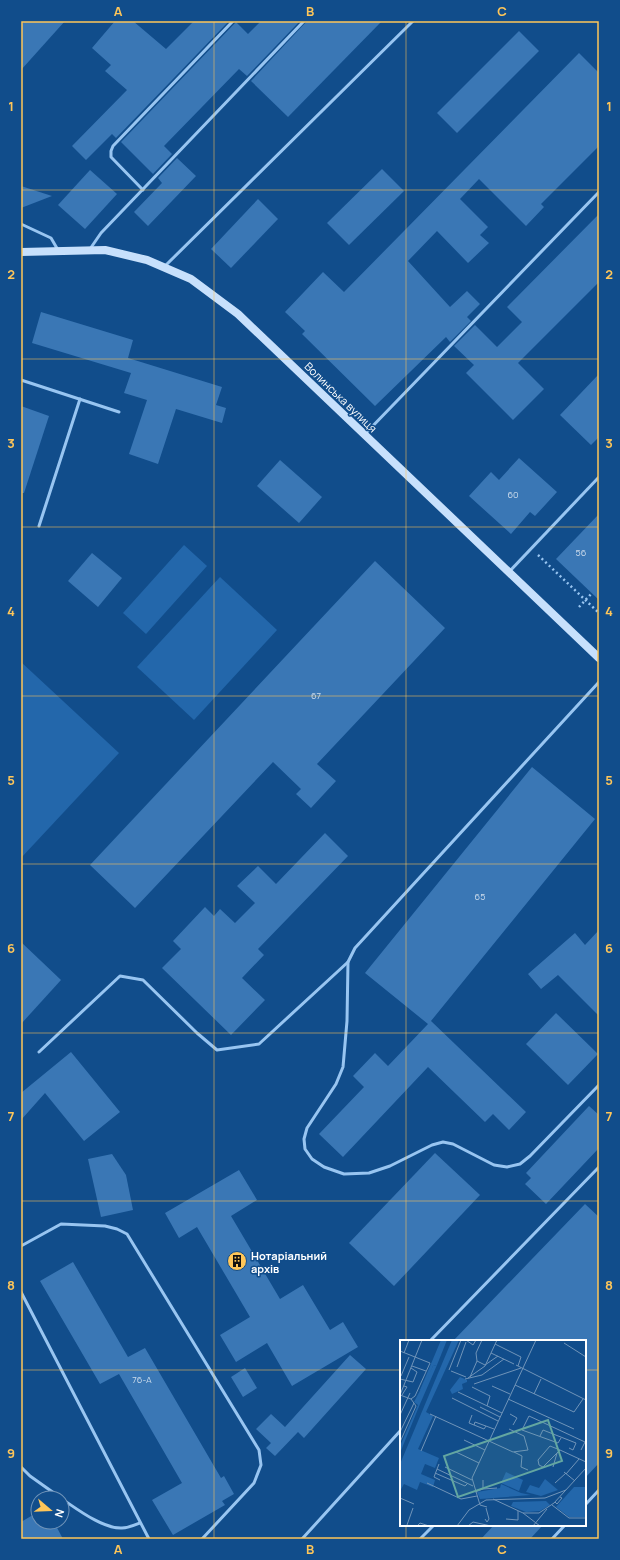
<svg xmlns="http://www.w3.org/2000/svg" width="620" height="1560" viewBox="0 0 620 1560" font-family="Manrope,sans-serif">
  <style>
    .garden { fill: #2367ab }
    .building { fill: #3a77b5 }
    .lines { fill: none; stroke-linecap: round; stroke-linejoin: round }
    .path { stroke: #98c5f1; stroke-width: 2.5; stroke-dasharray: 2 3; stroke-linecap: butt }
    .lane { stroke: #98c5f1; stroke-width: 3 }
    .secondary { stroke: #c7e0fc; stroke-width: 8 }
    .grid { fill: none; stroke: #ffc659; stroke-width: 1; stroke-opacity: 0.55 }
    .labels { text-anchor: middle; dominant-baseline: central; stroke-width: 3; stroke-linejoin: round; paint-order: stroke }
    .number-label { font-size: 9px; fill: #ceddec }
    .street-label { font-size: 11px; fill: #fff; stroke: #114d8b }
    .poi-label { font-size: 11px; font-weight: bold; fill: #fff; stroke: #114d8b; text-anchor: start }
    .inset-road { fill: none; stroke: #7094b9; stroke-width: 1 }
    .view { fill: #63a6a1; fill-opacity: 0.15; stroke: #63a6a1; stroke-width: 2 }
    .inset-edge { fill: none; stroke: #fff; stroke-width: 2 }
    .neatline { fill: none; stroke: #ffc659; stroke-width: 1.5 }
    .grid-label { font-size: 13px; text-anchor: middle; font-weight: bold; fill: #ffc659 }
  </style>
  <rect width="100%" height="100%" fill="#114d8b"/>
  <g class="garden">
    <polygon points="184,545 207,566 146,634 123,613"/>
    <polygon points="220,577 277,630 194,720 137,667"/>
    <polygon points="21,662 119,753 21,858"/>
  </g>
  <g class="building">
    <polygon points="25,21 65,21 21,70 21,25"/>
    <polygon points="115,21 133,21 166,49 194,21 229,21 116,138 112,134 86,160 72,146 127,90 105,71 111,65 92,48"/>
    <polygon points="261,21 300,21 247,76 239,69 164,146 172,154 153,174 121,142 236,22 248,34"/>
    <polygon points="307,21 382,21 288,117 251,81"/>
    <polygon points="519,31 539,51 457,133 437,113"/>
    <polygon points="579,53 599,73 599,146 541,204 544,207 526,226 479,179 460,199 488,227 480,235 489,243 468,263 437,231 408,261 450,307 467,291 480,304 467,317 471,321 450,342 446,337 375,406 302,334 305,331 285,312 323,272 344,292"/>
    <polygon points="177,158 196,176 148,226 134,212 162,183 158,178"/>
    <polygon points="382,169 404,191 349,245 327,223"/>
    <polygon points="90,170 117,194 85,229 58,205"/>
    <polygon points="21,186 52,196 21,208"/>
    <polygon points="258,199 278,219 231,268 211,249"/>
    <polygon points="599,214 599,282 518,363 544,389 513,420 466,373 474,365 454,346 475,325 497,347 522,322 507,307"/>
    <polygon points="41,312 133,340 128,358 222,387 216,405 226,408 222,423 176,409 158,464 129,454 147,400 124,393 131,373 32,343"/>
    <polygon points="599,374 599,437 591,445 560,415"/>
    <polygon points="21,406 49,416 24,493 21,493"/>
    <polygon points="519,458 557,492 535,516 530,512 511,534 469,496 491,472 499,480"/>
    <polygon points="280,460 322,497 299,523 257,486"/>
    <polygon points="599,514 599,600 556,559"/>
    <polygon points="92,553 122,578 98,607 68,581"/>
    <polygon points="375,561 445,628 317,764 336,781 311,808 296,794 301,789 273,762 135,908 90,865"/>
    <polygon points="532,767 595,819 431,1021 526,1112 509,1130 493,1114 485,1122 428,1067 343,1157 319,1134 364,1087 353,1076 375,1053 388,1066 428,1024 365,973"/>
    <polygon points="325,833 348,856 258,949 264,955 242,978 265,1000 231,1035 162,968 181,949 173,941 205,907 214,916 220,909 235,923 255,903 237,886 258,866 276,884"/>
    <polygon points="599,930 599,1016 558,975 541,989 528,974 575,933 585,945"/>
    <polygon points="21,942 61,980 21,1024"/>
    <polygon points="556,1013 598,1054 568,1085 526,1044"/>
    <polygon points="71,1052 120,1112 84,1141 45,1093 21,1120 21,1093"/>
    <polygon points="589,1106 599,1115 599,1148 546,1204 525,1184 531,1178 526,1173"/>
    <polygon points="435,1153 480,1195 394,1286 349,1243"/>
    <polygon points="112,1154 126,1175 133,1210 101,1217 88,1159"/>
    <polygon points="239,1170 257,1200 231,1216 280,1299 303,1285 330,1330 343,1322 358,1347 292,1386 267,1343 236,1362 220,1335 250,1317 197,1227 179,1238 165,1213"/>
    <polygon points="585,1204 599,1217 599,1463 585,1478 585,1341 453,1341"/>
    <polygon points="73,1262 128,1357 145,1348 221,1478 224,1476 234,1494 222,1501 225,1505 173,1535 152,1500 182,1483 119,1374 100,1384 40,1281"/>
    <polygon points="350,1355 366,1369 304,1438 298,1432 275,1456 266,1448 271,1443 256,1429 271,1414 285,1427"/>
    <polygon points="245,1368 257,1388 243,1397 231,1377"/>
    <polygon points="38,1512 38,1522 54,1522 63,1539 21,1539 21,1522"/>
    <polygon points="494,1525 543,1525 530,1539 481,1539"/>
  </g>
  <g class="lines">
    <g class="path">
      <polyline points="538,555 599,613"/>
      <polyline points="579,607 592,593"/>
    </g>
    <g class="lane">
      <polyline points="143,190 111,157 111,151 113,146 233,21"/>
      <polyline points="21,224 51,238 58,250"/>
      <polyline points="90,249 101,233 304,21"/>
      <polyline points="164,267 413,21"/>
      <polyline points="21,380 119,412"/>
      <polyline points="365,434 599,192"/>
      <polyline points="39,526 80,399"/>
      <polyline points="509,572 599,477"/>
      <polyline points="599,682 355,948 348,962 347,1021 343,1067 336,1084 307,1128 304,1139 305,1149 312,1159 324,1167 344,1174 369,1173 390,1166 432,1145 443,1142 453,1144 494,1165 507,1167 520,1164 530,1156 599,1085"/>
      <polyline points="39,1052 120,976 143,980 197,1033 217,1050 259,1044 348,962"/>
      <polyline points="21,1246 61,1224 105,1226 117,1229 127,1234 259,1450 261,1465 254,1483 202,1539"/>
      <polyline points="21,1292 149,1539"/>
      <polyline points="430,1341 599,1167"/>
      <polyline points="21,1467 30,1476 61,1498"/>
      <path d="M62,1499C77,1509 103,1529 122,1528C128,1528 135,1525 140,1523"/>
      <polyline points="585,1505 599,1490"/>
      <polyline points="302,1539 401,1430"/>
      <polyline points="420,1539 434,1525"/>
      <polyline points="552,1539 565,1525"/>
    </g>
    <polyline class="secondary" points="21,252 105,250 147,260 191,279 238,314 599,658"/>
  </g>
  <path class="grid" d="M214,21V1539M406,21V1341M21,190H599M21,359H599M21,527H599M21,696H599M21,864H599M21,1033H599M21,1201H599M21,1370H401M585,1370H599M406,1525V1539"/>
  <defs>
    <g id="building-disc" transform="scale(1)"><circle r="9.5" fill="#ffc659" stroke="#114d8b"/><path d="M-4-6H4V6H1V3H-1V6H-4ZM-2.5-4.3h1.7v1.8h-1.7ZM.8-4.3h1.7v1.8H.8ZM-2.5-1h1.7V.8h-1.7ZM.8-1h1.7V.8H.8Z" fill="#111"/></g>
  </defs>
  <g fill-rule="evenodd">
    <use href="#building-disc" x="237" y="1261"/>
  </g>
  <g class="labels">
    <g class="number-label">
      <text x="513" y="494">60</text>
      <text x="581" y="552">56</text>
      <text x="316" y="695">67</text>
      <text x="480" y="896">65</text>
      <text x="142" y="1379">76-А</text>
    </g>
    <g class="street-label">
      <text transform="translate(341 397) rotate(44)">Волинська вулиця</text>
    </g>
    <g class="poi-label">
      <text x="251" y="1255">Нотаріальний<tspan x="251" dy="13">архів</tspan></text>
    </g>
  </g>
  <g transform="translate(400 1340)">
    <rect width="186" height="186" fill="#114d8b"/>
    <path d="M37,25L20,64L0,113V106L18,65L14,62L33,26ZM101,144L121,153L131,155L80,159L77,152L100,148ZM146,161L150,165L140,171L126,172L111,166L113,162Z" fill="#2367ab"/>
    <path d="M41,0H47L37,25L33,26L23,50H20ZM52,0H59L26,72L33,76L18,109L39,118L35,128L25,124L21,134L35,140L33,147L20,142L17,150L4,144L0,151V124ZM60,37L67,40V42L62,44L63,49L52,54L50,50Z" fill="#2367ab"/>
    <path d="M145,139L158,150L141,156L126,152L130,145L139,148Z" fill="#2367ab"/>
    <path d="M106,132L123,140L119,151L101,143ZM174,147H186V177H169L156,167Z" fill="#2367ab"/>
    <path class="inset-road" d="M66,0L73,5L76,0M164,3L186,17M95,4L121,17L118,26M0,11L30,23L15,56L11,59M4,13L9,0M91,13L114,24M77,21L85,25L98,16M116,25L186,60M12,26L26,31M57,27L66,2M49,30L61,0M51,31L66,37M1,36L9,17M70,37L77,21L76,13L82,0M68,38L85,26L97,0M0,39L13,42L17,32L11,28M65,39L82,35L104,19M74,44L121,28M115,45L174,72L183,59M92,46L110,54M72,47L90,56L87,66M58,52L102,73M134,54L141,39M0,55L11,59L16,66L0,102M0,55L22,0M2,55L7,47L4,46M52,58L98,81M108,59L174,89M80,67L100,77M30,74L113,112L128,110L124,96L109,89M110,74L117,78L113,85M0,75L10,53M72,75L69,83L84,89L86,86M74,85L75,82L94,89M0,92L14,63M140,96L143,90L176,103L173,110L169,108M161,98L158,103L122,90L129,76L185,102L181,110M64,100L85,110M160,110L143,127L139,125L138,120L150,106L160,110L186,122M21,111L36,76M56,112L79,123M114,112L122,116L121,127L128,130M39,124L34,137L40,140M45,127L72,140M153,127L157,113M37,129L73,146M164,132L175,141M35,133L65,146L68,143M166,134L179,119M27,143L61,159L77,156M155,143L166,133M83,149L97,148M75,152L83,149V140M0,158L14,164M93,159L123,173H139L154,163L186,128M155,162L157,164L162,158L160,157M152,165L169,178H186M87,167L80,165L72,138L136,0M123,173L140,186M85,179L87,182L89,179L86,168M106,179L118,180V171M7,185L13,168M17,186L20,183L29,186M57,186L69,170L86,160L145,158L166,150M68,186L73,182L91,186M133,186L147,169"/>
    <path class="view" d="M148,80L162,121L58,157L44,116Z"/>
    <rect width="186" height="186" class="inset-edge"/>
  </g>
  <rect width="620" height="1560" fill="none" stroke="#114d8b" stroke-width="44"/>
  <g transform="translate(50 1510) rotate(109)"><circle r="19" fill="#114d8b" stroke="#7094b9"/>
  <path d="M0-3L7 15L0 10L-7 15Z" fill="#ffc659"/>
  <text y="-6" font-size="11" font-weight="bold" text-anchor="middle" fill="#ffffff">N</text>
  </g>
  <rect x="22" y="22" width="576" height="1516" class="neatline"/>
  <g class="grid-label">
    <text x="118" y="16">A</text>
    <text x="310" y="16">B</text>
    <text x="502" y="16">C</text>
    <text x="11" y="111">1</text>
    <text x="609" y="111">1</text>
    <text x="11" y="279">2</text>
    <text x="609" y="279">2</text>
    <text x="11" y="448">3</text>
    <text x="609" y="448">3</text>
    <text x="11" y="616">4</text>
    <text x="609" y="616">4</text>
    <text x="11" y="785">5</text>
    <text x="609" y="785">5</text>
    <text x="11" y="953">6</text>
    <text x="609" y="953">6</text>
    <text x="11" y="1121">7</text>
    <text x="609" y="1121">7</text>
    <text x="11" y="1290">8</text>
    <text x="609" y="1290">8</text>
    <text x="11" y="1458">9</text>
    <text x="609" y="1458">9</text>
    <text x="118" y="1554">A</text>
    <text x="310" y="1554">B</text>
    <text x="502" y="1554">C</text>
  </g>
</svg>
